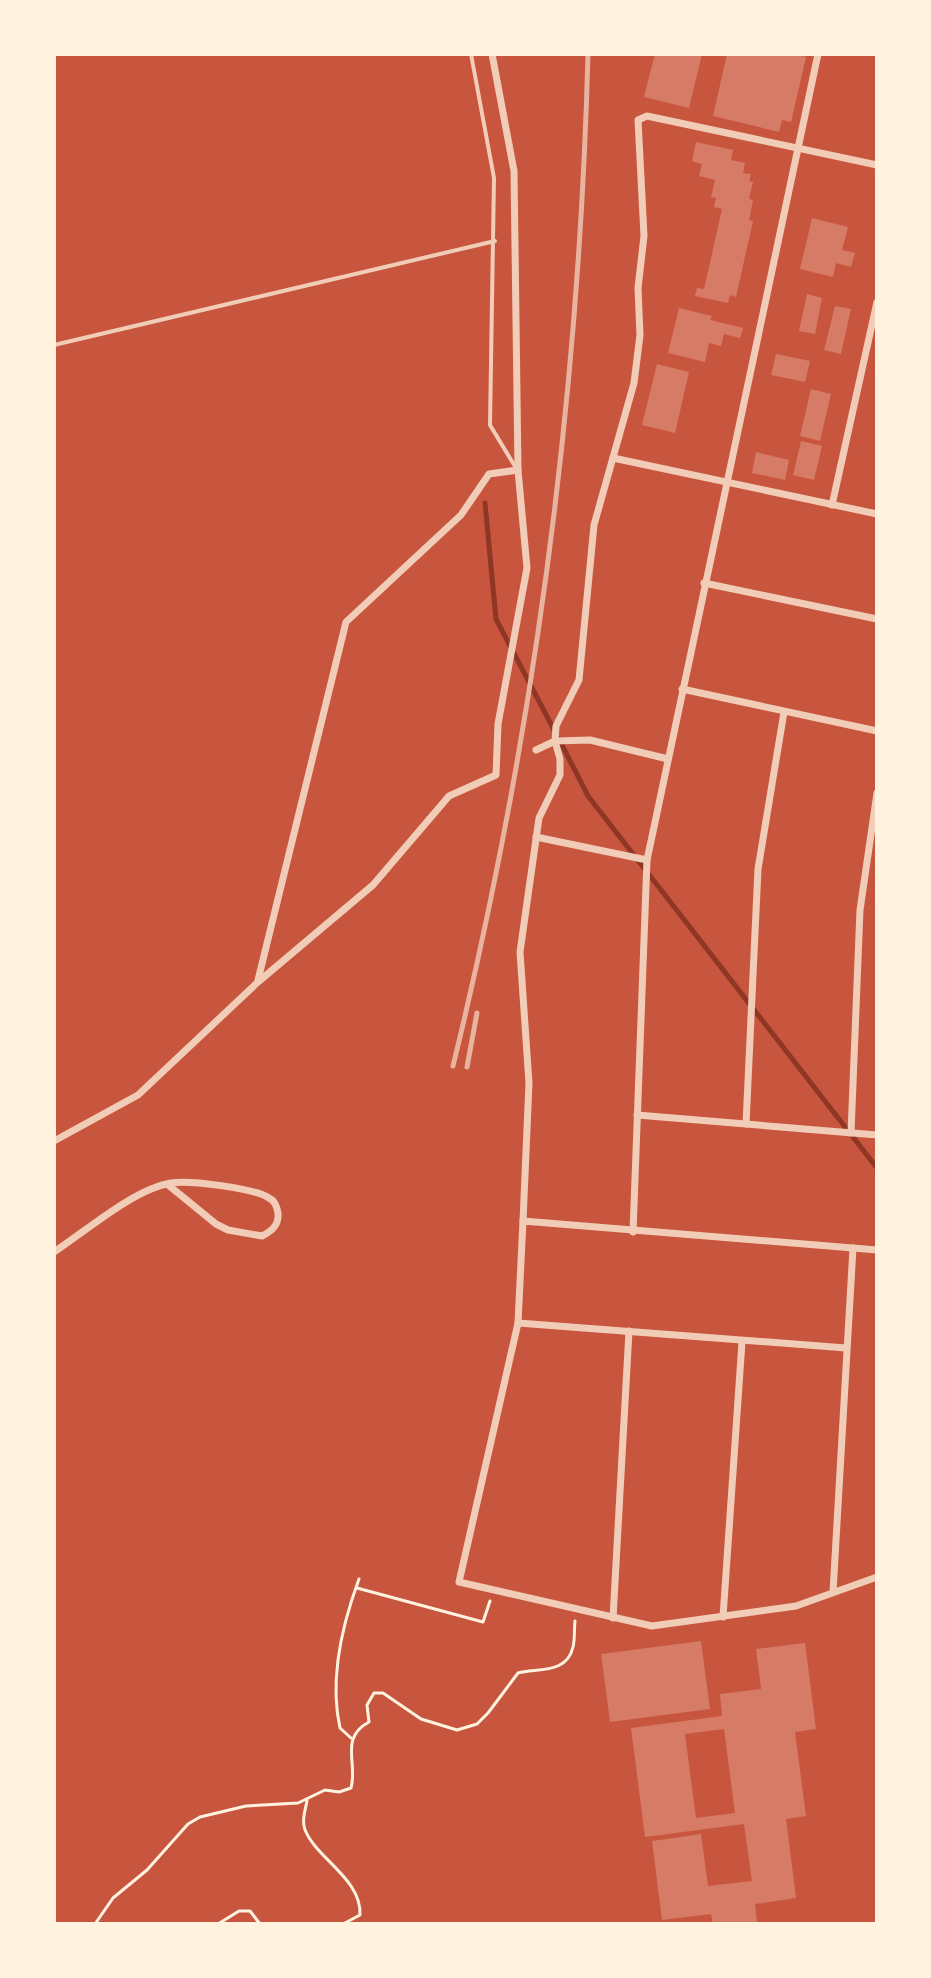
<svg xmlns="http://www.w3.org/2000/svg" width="931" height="1978" viewBox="0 0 931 1978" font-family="Overpass,sans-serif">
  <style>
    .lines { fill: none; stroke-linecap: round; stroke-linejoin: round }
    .stream { stroke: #8f3625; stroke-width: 5 }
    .building { fill: #d67c66; fill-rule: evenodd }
    .path { stroke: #fff3e0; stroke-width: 3 }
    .service { stroke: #f1ccb7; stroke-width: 4 }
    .minor { stroke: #f1ccb7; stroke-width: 7 }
    .rail { stroke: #e9b49f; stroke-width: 5 }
  </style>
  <rect width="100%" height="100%" fill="#c8553d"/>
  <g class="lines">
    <g class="stream">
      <polyline points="485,503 496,619 554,730"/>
      <polyline points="559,739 588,796 877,1168"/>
    </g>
  </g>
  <g class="building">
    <polygon points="655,54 702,54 689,108 644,97"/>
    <polygon points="727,54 795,54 806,57 791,122 782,120 779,132 713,116"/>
    <polygon points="696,142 733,150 731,160 745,163 743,173 751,174 749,181 753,182 749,199 753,200 749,220 753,221 736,297 730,295 728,303 695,296 697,288 704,289 722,209 714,207 716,198 711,197 715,180 699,176 702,164 692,161"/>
    <polygon points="812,218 848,227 842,250 855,253 851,267 836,263 833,277 800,269"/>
    <polygon points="807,294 822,298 815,334 799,331"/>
    <polygon points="835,306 851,309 841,354 824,350"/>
    <polygon points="679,308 712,316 710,320 743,328 740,338 724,334 721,346 709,343 705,362 668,353"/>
    <polygon points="776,354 810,361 805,382 771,375"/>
    <polygon points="657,364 689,372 675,433 642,425"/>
    <polygon points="811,389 831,394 820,441 800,436"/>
    <polygon points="801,441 822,446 814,480 793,475"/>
    <polygon points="756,452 789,460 785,480 752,473"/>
    <polygon points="701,1641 710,1709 610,1722 601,1654"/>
    <path d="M805,1643L816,1729L795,1732L806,1816L786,1819L796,1898L755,1904L757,1923L713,1924L711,1914L662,1920L652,1841L701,1834L708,1886L752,1881L744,1824L645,1837L631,1728L722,1716L720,1694L761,1689L756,1649ZM724,1729L735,1813L696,1818L685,1734Z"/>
  </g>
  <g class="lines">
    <g class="path">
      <polyline points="357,1588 483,1622 490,1601"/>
      <path d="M351,1738L340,1728C329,1679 342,1625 359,1579"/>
      <path d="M307,1801C305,1811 301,1822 306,1832C318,1859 362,1880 360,1915L343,1924"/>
      <path d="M95,1924L113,1898L147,1870L188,1824L200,1817L246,1806L298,1803L325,1790L339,1792L351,1788C358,1763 339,1738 369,1722L367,1705L374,1693H383L421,1719L457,1730L477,1724L488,1713L518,1673C538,1668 567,1674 573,1647C575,1639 574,1630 575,1621"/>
      <polyline points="218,1924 239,1911 250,1911 260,1924"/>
    </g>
    <g class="service">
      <polyline points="471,54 494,178 490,425 516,468"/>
      <polyline points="54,345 495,241"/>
    </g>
    <g class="minor">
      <polyline points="613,458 877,514"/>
      <polyline points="832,505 877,302"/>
      <polyline points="704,583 877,619"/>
      <polyline points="682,689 877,731"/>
      <polyline points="536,750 555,741 556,726 579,680 594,525 634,383 640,335 638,288 644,236 638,120 647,116 877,165"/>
      <polyline points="536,837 647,860"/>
      <polyline points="258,980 346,622 461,515 489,474 518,470"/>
      <polyline points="637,1115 877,1135"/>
      <polyline points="746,1124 758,869 784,712"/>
      <polyline points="851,1133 860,910 877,793"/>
      <polyline points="54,1141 138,1095 258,982 373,885 449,796 496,775 498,724 527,568 518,470 514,171 492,54"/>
      <polyline points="523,1221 529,1083 520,952 539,818 560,775 560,759 555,741 590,740 668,759"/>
      <polyline points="633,1232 647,860 818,54"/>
      <polyline points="877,1250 523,1221 518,1323 459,1582 652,1626 796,1606 877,1577"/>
      <path d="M54,1252C86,1231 134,1189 171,1183C189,1180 254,1188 269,1198C275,1201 277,1206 278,1213C279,1225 272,1231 262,1236L228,1230L216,1224L167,1184"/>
      <polyline points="518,1323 846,1348"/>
      <polyline points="833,1592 853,1248"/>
      <polyline points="723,1617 742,1342"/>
      <polyline points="613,1618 629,1331"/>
    </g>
    <g class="rail">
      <path d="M453,1066C534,736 579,394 588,54"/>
      <polyline points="467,1067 477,1013"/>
    </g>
  </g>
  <rect width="931" height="1978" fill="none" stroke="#fff3e0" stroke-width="112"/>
</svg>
